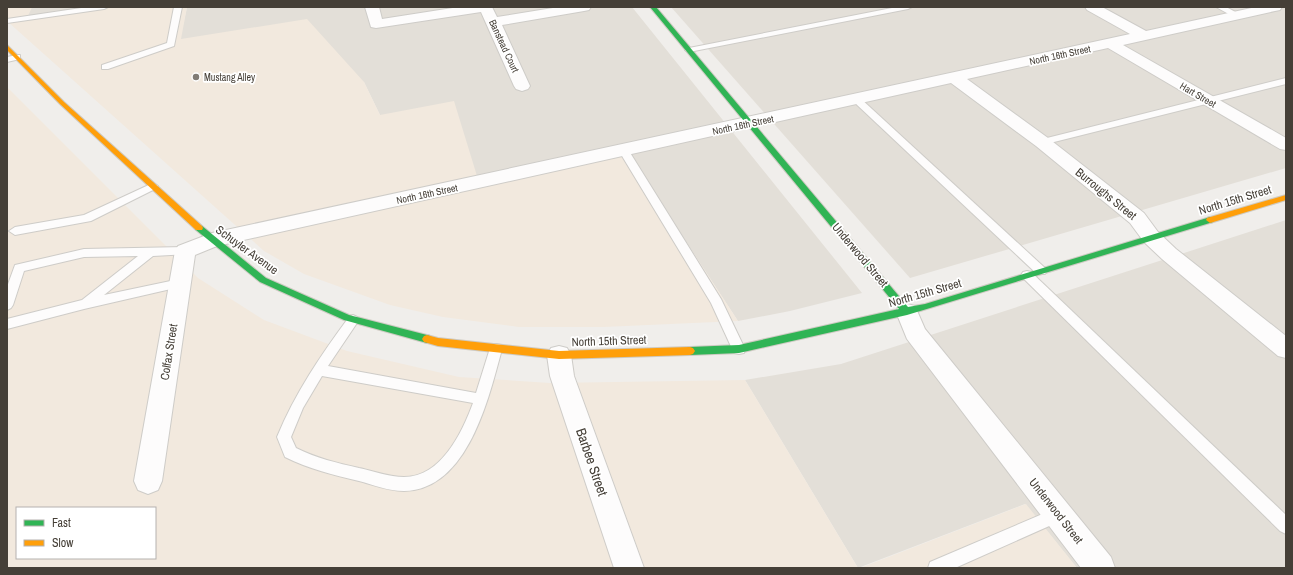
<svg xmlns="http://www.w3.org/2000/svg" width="1293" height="575" viewBox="0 0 1293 575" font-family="'Archivo Narrow',sans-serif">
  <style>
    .residential { fill: #e3dfd8 }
    .commercial { fill: #f2e9de; fill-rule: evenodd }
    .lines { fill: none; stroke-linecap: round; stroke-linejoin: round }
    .lane-casing { stroke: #ceccc8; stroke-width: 2 }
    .street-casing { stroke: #ceccc8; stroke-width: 2 }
    .fast-casing { stroke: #cecac2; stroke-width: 2 }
    .slow-casing { stroke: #cecac2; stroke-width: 2 }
    .lane { fill: #fdfcfc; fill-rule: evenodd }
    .street { fill: #fdfcfc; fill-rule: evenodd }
    .fast { fill: #30b455; fill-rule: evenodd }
    .slow { fill: #ff9f0a; fill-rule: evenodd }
    .poi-dot { fill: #817c76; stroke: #fff; stroke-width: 1.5 }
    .labels { text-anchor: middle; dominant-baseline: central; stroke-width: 3.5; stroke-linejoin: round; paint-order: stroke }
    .far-street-label { font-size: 10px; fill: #453f37; stroke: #fff }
    .far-poi-label { font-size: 10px; fill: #453f37; stroke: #fff; text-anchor: start }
    .street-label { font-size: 12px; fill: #453f37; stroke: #fff }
    .near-street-label { font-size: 14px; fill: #453f37; stroke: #fff }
  </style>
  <rect width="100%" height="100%" fill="#f0eeeb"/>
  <g class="residential">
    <polygon points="32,7 89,7 27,16"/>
    <polygon points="187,7 632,7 862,293 790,311 738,321 622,144 477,176 380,115 364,82 180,39"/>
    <polygon points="671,7 1286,7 1286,168 910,278"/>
    <polygon points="1286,220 1286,568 1077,568 1025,504 858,568 745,380 841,364"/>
  </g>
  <g class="commercial">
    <polygon points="7,7 32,7 28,16 89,7 187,7 181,39 307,19 364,82 380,115 454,101 477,176 622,144 738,321 603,327 519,327 443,317 390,305 304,274 264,251 7,21"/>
    <path d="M7,87L198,278L264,320L347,351L459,377L550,383L745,380L858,568H7ZM17,508H155V558H17Z"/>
    <polygon points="1026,504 1077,568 860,568"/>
  </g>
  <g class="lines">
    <g class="lane-casing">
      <g id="lane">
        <polygon points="88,7 108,7 104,9 7,23 7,19"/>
        <polygon points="174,7 182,7 174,46 108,69 102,69 102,65 167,43"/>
        <polygon points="897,7 912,7 908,9 689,52 685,50 689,48"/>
        <polygon points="1216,7 1226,7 1241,15 1234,17"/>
        <polygon points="17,55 20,55 20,59 7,62 7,57"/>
        <polygon points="1286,78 1286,84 1042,145 1037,142 1039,140"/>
        <polygon points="857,97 860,98 1045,268 1047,271 1045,274 1037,274 854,102 853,100"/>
        <polygon points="624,148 629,151 721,299 745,349 744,353 739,354 734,353 711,303 619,151"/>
        <polygon points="153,183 158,186 157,188 91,221 15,235 9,231 15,227 84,215"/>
        <polygon points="185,247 189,248 191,251 189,254 153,256 104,295 180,279 184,280 186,283 184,286 84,309 7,329 7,319 82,300 138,256 84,257 24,271 13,305 11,308 7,310 7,287 15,265 84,249"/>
        <polygon points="1027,271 1031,272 1286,515 1286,534 1280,531 1023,278 1021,275 1023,272"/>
        <path d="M353,315L357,317L359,320L328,366L476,393L491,345L496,344L501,345L502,349C489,397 468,490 404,491C388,491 374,485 359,481C334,475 309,469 285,457L277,437C295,393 321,355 349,317ZM322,376L473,403C462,433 441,477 404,477C389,477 374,471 359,468C337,463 316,458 296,448L291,437L303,408Z"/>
        <polygon points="1059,507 1065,509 1067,514 1065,519 955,568 928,568 930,562"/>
      </g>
    </g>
    <g class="street-casing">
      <g id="street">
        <polygon points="365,7 379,7 382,19 459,7 492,7 497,17 559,7 591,7 589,10 584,11 502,25 530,86 528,89 522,91 516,89 514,86 481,12 376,28 371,27"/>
        <polygon points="1085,7 1102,7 1146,31 1256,7 1282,7 1280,10 1275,11 1123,45 1286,138 1286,150 1280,149 1108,48 967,79 1048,138 1144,213 1158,232 1176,249 1286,336 1286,358 1278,356 1162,259 1144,242 1130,223 1036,146 951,83 217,246 195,255 162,481 158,490 148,494 138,490 134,481 175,251 178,246 212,233 1130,34 1087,10"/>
        <polygon points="907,304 915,306 925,329 1111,557 1115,568 1081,568 907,339 896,312 899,306"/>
        <polygon points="559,346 567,348 571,355 574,376 644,568 614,568 550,376 547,355 551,348"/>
      </g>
    </g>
    <g class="fast-casing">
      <g id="fast">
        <polygon points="650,7 656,7 908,307 925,304 1207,218 1210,217 1214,220 1213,222 907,315 739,353 690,355 687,354 685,351 687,348 690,347 739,345 899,309"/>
        <polygon points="199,225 202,226 266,278 349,315 427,335 430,336 432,339 430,342 427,343 344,320 260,282 196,230 195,228 196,226"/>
      </g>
    </g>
    <g class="slow-casing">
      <g id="slow">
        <polygon points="7,45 64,102 202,226 203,228 202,230 196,230 60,104 7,50"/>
        <polygon points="1286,195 1286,200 1210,223 1206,220 1207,218"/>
        <polygon points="427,335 438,338 559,351 690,347 693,348 695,351 693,354 690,355 559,359 438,346 424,342 422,339 424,336"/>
      </g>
    </g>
    <use href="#lane" class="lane"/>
    <use href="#street" class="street"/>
    <use href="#fast" class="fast"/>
    <use href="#slow" class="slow"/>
  </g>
  <circle class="poi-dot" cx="196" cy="77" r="4"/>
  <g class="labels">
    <g class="far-street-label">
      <text transform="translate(504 46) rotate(65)">Banstead Court</text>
      <text transform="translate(1060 55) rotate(-12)">North 16th Street</text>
      <text transform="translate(1198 95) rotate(30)">Hart Street</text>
      <text transform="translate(743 125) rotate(-12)">North 16th Street</text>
      <text transform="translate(427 194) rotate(-12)">North 16th Street</text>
    </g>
    <g class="far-poi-label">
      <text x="204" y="77">Mustang Alley</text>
    </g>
    <g class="street-label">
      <text transform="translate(1106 194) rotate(39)">Burroughs Street</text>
      <text transform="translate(1235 200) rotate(-17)">North 15th Street</text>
      <text transform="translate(247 250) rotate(36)">Schuyler Avenue</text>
      <text transform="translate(860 255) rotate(50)">Underwood Street</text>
      <text transform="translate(925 293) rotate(-16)">North 15th Street</text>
      <text transform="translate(609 341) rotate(-2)">North 15th Street</text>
      <text transform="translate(169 352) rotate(-81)">Colfax Street</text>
      <text transform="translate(1056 511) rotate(52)">Underwood Street</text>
    </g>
    <g class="near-street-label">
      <text transform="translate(592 462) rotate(71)">Barbee Street</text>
    </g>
  </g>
  <rect width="1293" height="575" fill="none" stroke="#453f37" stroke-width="16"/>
  <rect x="16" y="507" width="140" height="52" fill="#ffffff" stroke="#b5b2af"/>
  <rect x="24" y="520" width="20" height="6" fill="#30b455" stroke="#b5b2af"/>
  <text x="52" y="527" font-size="12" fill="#453f37">Fast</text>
  <rect x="24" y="540" width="20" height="6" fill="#ff9f0a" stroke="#b5b2af"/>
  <text x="52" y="547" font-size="12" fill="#453f37">Slow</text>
</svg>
